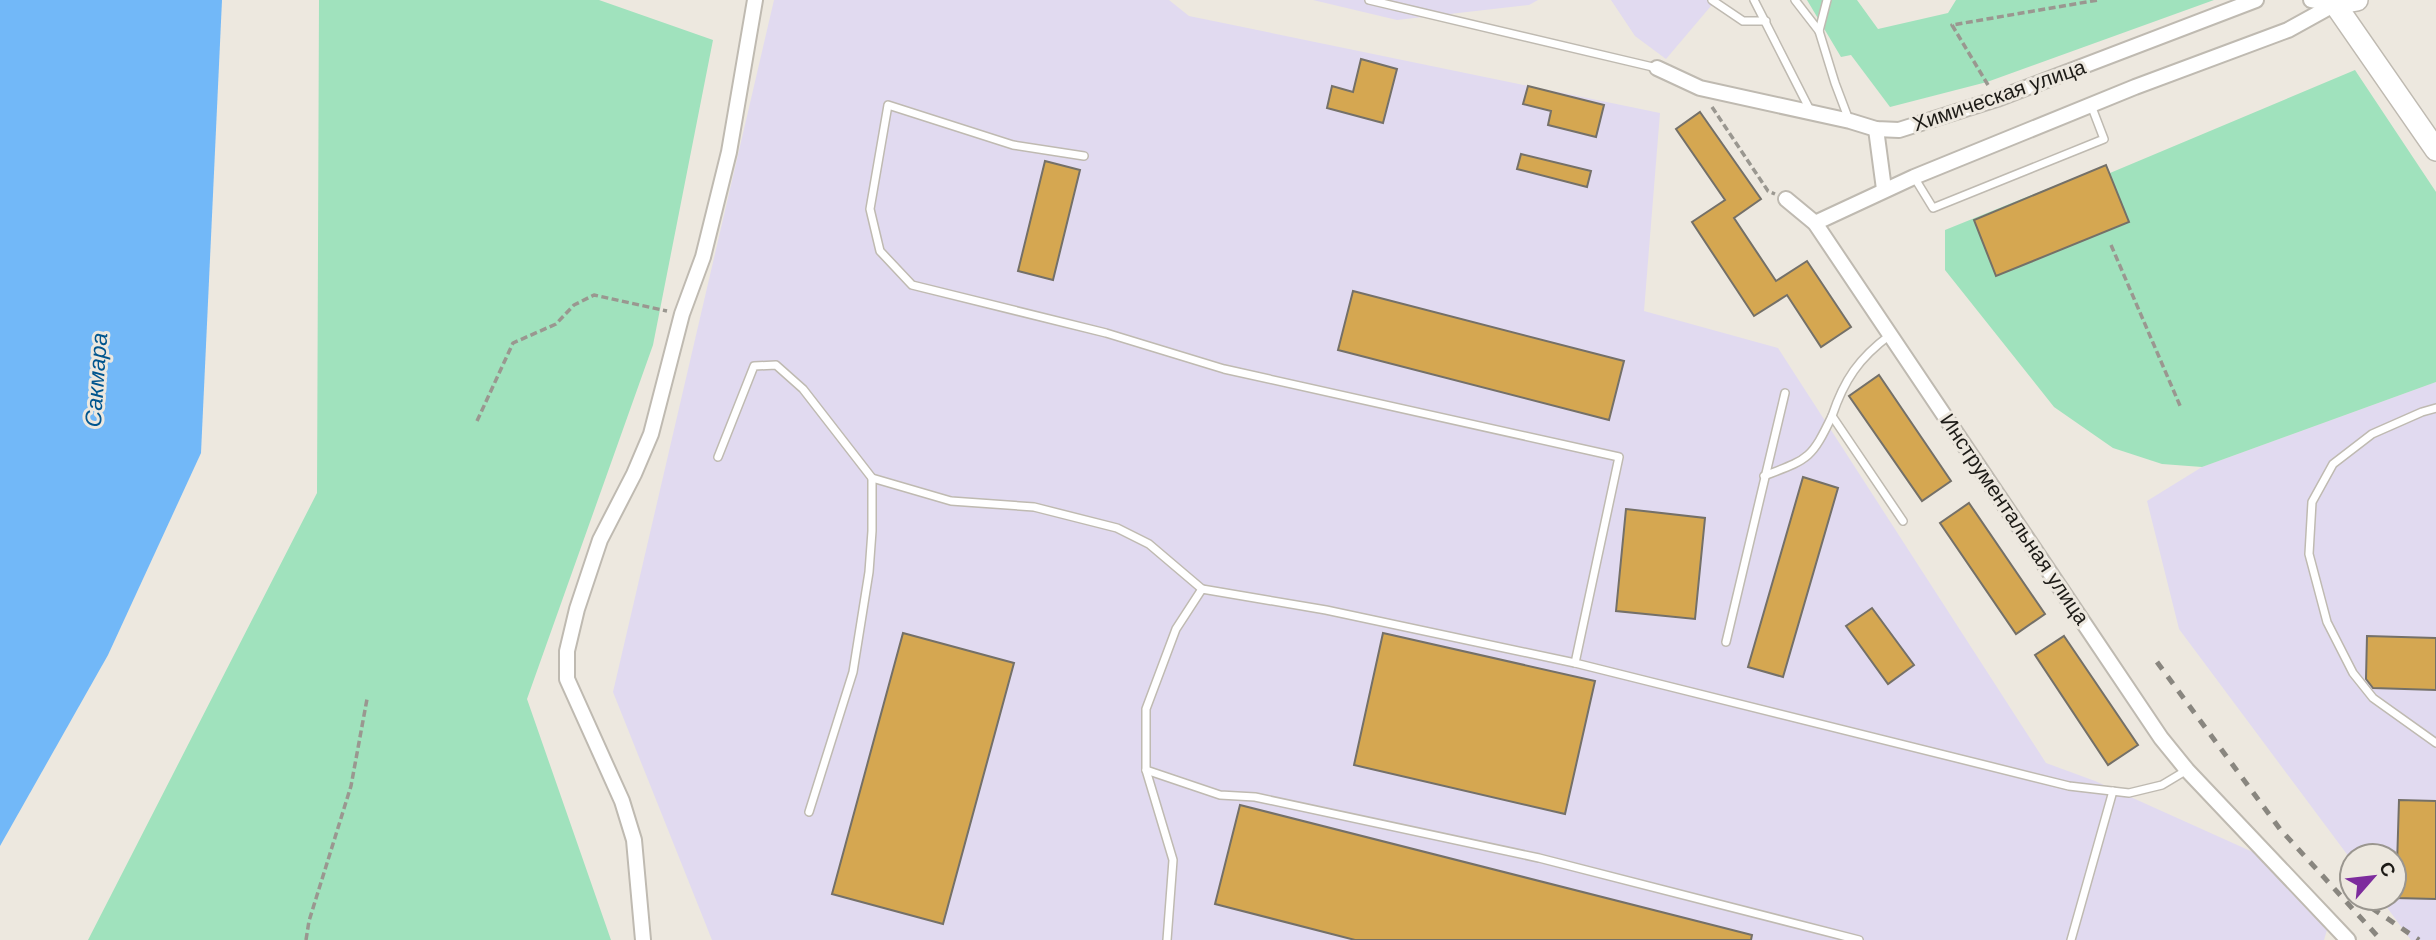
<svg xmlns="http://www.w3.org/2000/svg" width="2436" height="940" viewBox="0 0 2436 940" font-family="Arial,sans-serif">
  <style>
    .industrial { fill: #e1daf0 }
    .green { fill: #a0e2bd }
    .water { fill: #72b8f8 }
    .building { fill: #d5a751; stroke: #747068; stroke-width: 2 }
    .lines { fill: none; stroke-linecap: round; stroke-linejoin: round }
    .lane-casing { stroke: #bfbab1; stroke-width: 10 }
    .street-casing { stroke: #bfbab1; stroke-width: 18 }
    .secondary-casing { stroke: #bfbab1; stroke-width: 24 }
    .path { stroke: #9a9790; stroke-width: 3.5; stroke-dasharray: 7 3.5; stroke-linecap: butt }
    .lane { stroke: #fff; stroke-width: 7 }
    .street { stroke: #fff; stroke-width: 14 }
    .secondary { stroke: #fff; stroke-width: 21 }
    .rail { stroke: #89867f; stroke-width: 5; stroke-dasharray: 9 9; stroke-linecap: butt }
    .labels { text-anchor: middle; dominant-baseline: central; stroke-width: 6; stroke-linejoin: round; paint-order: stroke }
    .street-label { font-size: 21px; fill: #1d1b17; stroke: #ede8df }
    .water-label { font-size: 23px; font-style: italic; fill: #00558e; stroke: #ede8df }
  </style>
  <rect width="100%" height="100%" fill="#ede8df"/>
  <g class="industrial">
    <polygon points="774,0 1169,0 1189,16 1660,113 1644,311 1778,348 2046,763 2095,781 2255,853 2327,930 2324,940 712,940 613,692"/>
    <polygon points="1313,0 1538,0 1529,5 1397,20"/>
    <polygon points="1611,0 1716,0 1666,59 1635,36"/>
    <polygon points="2436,382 2436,940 2411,940 2380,898 2394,898 2394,856 2352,856 2352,861 2179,629 2147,501 2202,467"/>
  </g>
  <g class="green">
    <polygon points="319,0 599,0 713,40 653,345 527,699 611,940 88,940 317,493"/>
    <polygon points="1807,0 1857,0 1878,29 1948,13 1956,0 2214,0 1987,82 1890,107 1851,55 1841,57"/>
    <polygon points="2355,70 2436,192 2436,382 2202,467 2162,464 2113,448 2054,407 1945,270 1945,230 2106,165 2110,173"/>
  </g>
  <polygon class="water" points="0,0 222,0 201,453 108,655 0,846"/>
  <g class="building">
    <polygon points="1361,59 1397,69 1383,123 1327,108 1332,86 1353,92"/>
    <polygon points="1528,86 1604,105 1596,137 1548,125 1551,111 1523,104"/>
    <polygon points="1700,112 1761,199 1734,218 1776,281 1807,261 1851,327 1821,347 1787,295 1754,316 1692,222 1725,200 1676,129"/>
    <polygon points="1521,154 1591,171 1587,187 1517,169"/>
    <polygon points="1045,161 1080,170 1053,280 1018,271"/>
    <polygon points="2106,165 2129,222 1996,276 1974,220"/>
    <polygon points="1353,291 1624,361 1609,420 1338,350"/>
    <polygon points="1879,375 1951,481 1922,501 1849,396"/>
    <polygon points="1803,477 1838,488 1783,677 1748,667"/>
    <polygon points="1969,503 2045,614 2016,634 1940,523"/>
    <polygon points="1626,509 1705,518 1695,619 1616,611"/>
    <polygon points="1872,608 1914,665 1888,684 1846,626"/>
    <polygon points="903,633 1014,663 943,924 832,894"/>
    <polygon points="1383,633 1595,681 1565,814 1354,765"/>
    <polygon points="2064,636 2138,745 2108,765 2035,655"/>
    <polygon points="2367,636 2436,638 2436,690 2373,688 2366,679"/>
    <polygon points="2399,800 2436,801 2436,899 2396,898"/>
    <polygon points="1240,805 1752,935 1751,940 1355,940 1215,904"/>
  </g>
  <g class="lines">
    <g class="lane-casing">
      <g id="lane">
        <polyline points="1369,0 1657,68"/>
        <polyline points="1712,0 1743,21 1766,21"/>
        <polyline points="1754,0 1811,112"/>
        <polyline points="1795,0 1819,31"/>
        <polyline points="1827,0 1819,31 1835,83 1849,120"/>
        <polyline points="1084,156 1013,145 888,105 870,209 880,251 912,285 1106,333 1224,369 1619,457 1575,663 2069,786 2129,793 2162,785 2187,770"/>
        <polyline points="1914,177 1933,208 2104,139 2091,105"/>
        <path d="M1890,335C1859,358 1844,380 1832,416L1903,521"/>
        <polyline points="2436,408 2422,412 2372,434 2333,464 2312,502 2309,554 2327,622 2353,673 2373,698 2436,743"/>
        <polyline points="718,457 754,366 776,365 803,389 872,478 951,501 1034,507 1117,528 1149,544 1202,589"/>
        <path d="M1764,476C1808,459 1811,460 1832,416"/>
        <polyline points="1726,642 1785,393"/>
        <polyline points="1146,770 1220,795 1255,797 1539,858 1859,940"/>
        <polyline points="809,812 853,672 869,572 872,531 872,478"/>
        <polyline points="1167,940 1173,860 1146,770 1146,709 1176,629 1202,589 1326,610 1575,663"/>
        <polyline points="2071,940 2113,791"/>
      </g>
    </g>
    <g class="street-casing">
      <g id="street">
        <polyline points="2311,0 2335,4"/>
        <polyline points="1657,68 1700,88 1850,121 1876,129 1899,130 1997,99 2256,0"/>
        <polyline points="1876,129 1884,189"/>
        <polyline points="1786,199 1815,223 2161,738 2187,770 2348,940"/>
        <polyline points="1815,223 1914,177 2135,87 2288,30 2335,4"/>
        <polyline points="643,940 634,840 622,801 567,679 567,651 577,609 600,540 634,474 651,434 682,314 703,257 729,152 755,0"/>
      </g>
    </g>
    <g class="secondary-casing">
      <g id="secondary">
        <polyline points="2332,0 2436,150"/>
        <polyline points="2335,4 2357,0"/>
      </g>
    </g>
    <g class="path">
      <polyline points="1988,85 1952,25 2098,0"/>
      <polyline points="1712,107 1768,191 1775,194"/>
      <polyline points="2111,245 2181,408"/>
      <polyline points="477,421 513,343 556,324 574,305 594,295 667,311"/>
      <polyline points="306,940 309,921 351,786 367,699"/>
    </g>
    <use href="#lane" class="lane"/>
    <use href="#street" class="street"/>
    <use href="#secondary" class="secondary"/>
    <g class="rail">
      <polyline points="2157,662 2280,829 2381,940"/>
      <polyline points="2357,898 2419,940"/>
    </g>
  </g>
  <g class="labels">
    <g class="street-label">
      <text transform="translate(1999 95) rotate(-19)">Химическая улица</text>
      <text transform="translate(2015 519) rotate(56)">Инструментальная улица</text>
    </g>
    <g class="water-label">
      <text transform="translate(96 380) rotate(-86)">Сакмара</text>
    </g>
  </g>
  <g transform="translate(2373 877) rotate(62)"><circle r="33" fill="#ede8df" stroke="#9a968f" stroke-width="2"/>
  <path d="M0-5L12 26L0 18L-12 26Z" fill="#7d2c9d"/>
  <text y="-10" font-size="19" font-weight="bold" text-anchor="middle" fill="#1d1b17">С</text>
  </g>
</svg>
